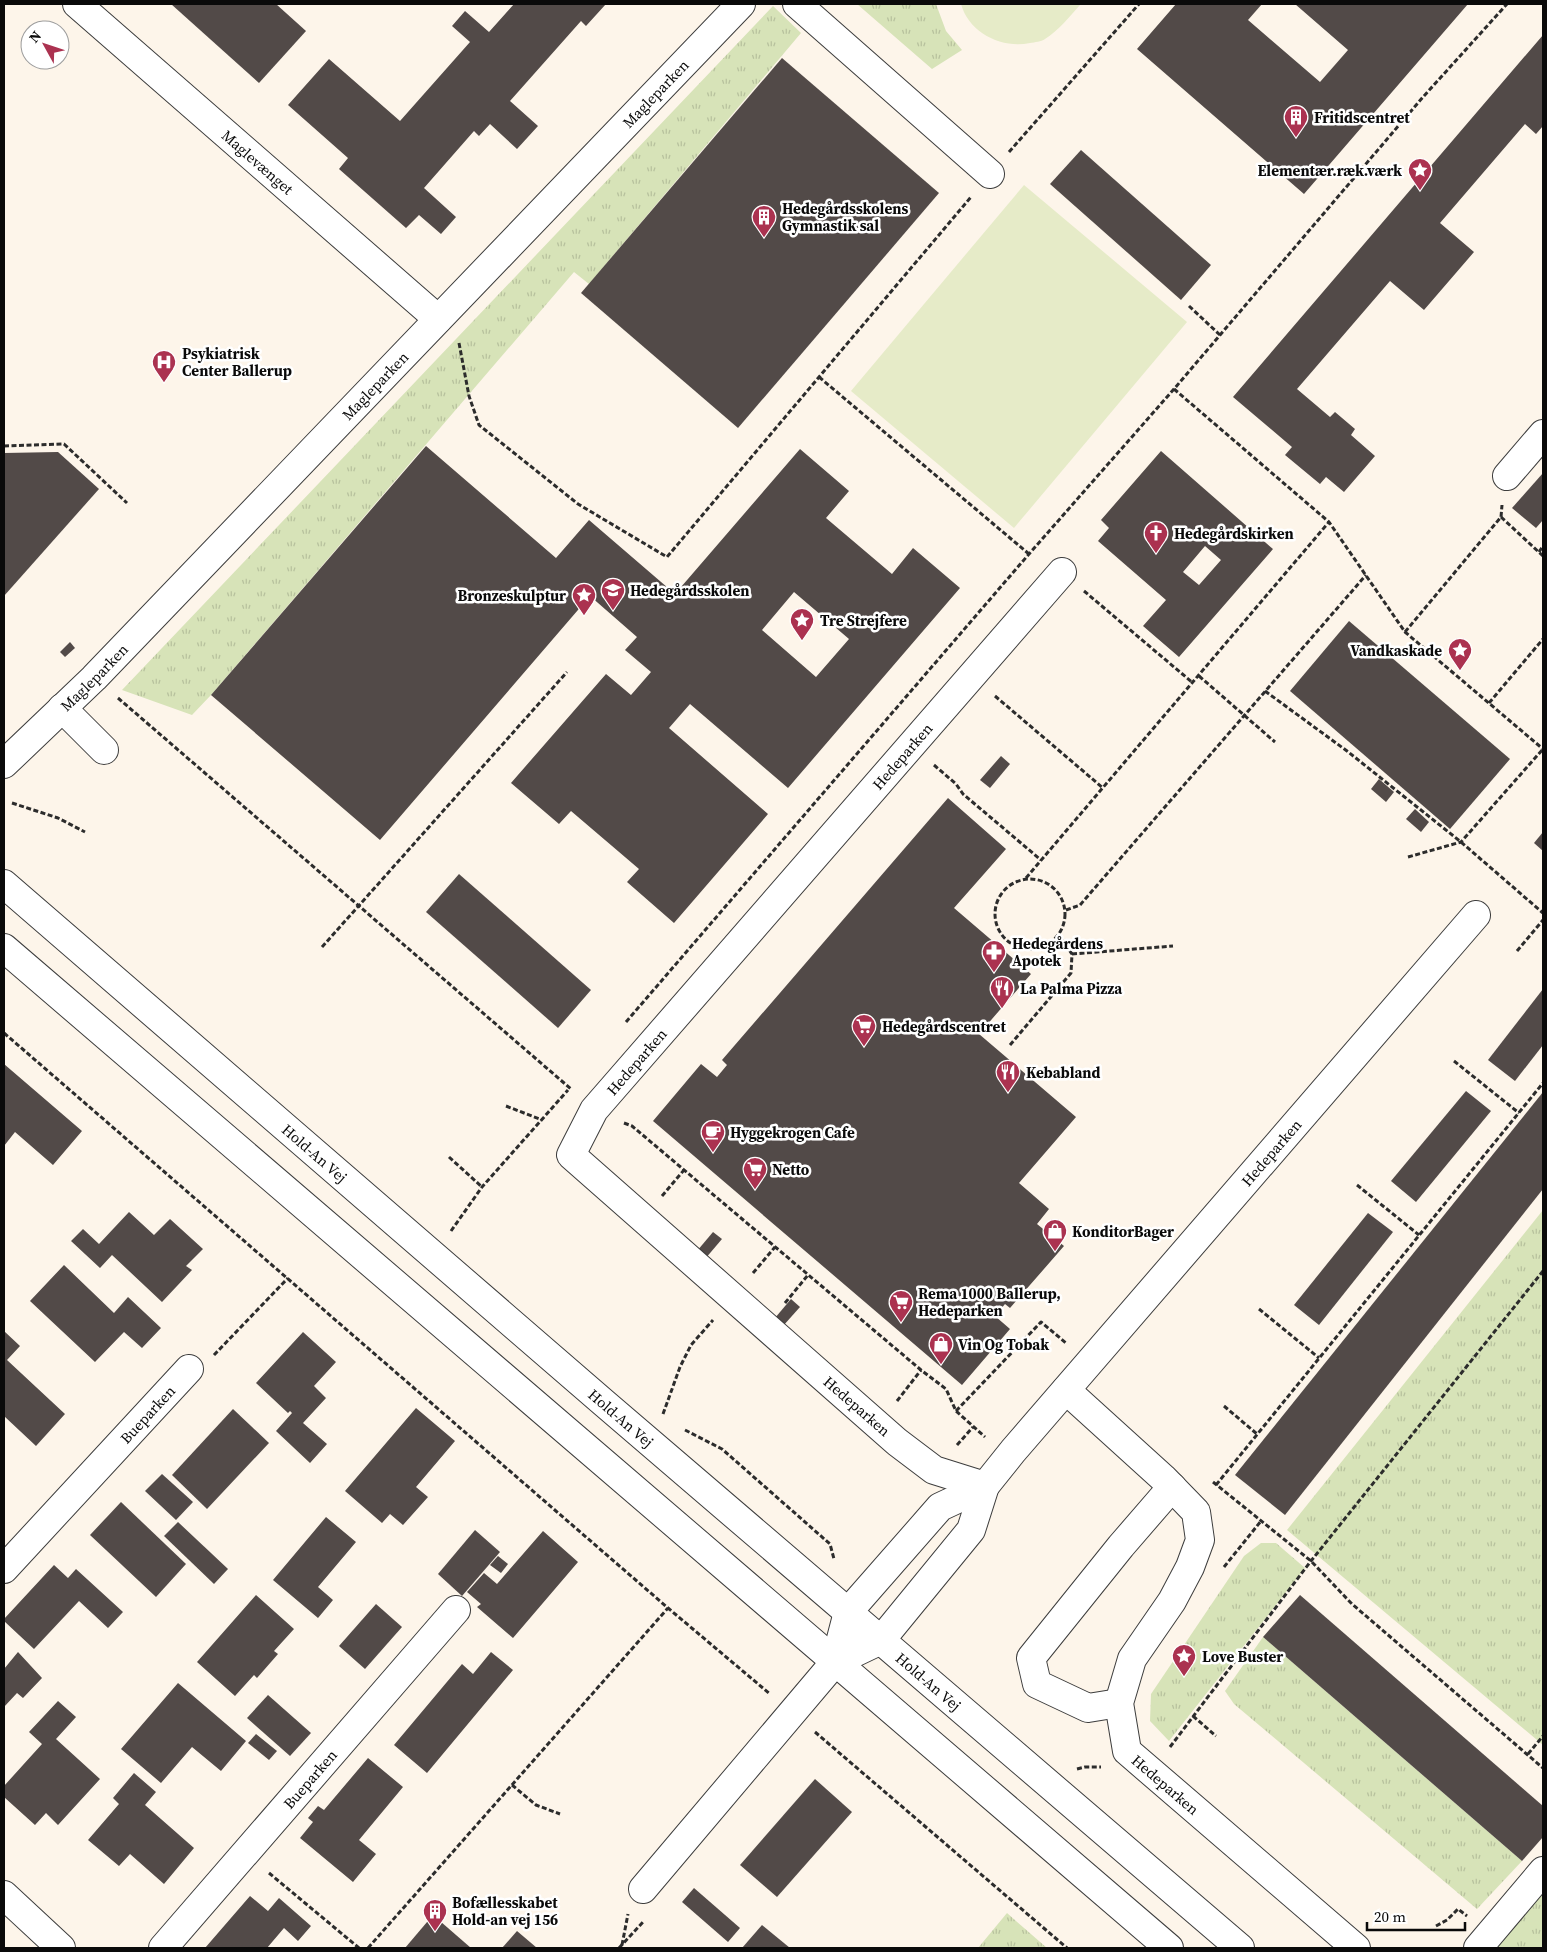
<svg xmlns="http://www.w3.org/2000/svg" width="1547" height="1952" viewBox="0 0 1547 1952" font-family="'Source Serif 4',serif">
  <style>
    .grass { fill: url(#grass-tufts) }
    .pitch { fill: #e6ebc8 }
    .building { fill: #524a48; fill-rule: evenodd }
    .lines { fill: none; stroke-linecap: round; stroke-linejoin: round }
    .minor-casing { stroke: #3d3d3d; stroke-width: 30 }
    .path { stroke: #2c2c2c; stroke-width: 3; stroke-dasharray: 5 2.5; stroke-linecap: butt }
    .minor { stroke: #fff; stroke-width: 28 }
    .labels { text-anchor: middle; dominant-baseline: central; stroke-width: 5; stroke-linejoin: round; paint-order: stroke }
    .street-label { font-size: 15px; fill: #0a0a0a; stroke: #fff }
    .poi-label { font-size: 15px; font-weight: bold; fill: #0a0a0a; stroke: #fff; text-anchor: start }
  </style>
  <defs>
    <pattern id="grass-tufts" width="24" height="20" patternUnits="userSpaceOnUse" patternTransform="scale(1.25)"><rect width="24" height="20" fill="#d7e3b8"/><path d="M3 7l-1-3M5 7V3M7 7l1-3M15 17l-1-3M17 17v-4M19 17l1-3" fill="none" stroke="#b7c19d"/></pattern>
  </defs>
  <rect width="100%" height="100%" fill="#fdf5ea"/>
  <g class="grass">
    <polygon points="857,4 936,4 946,31 962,50 932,69"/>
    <polygon points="773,6 801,33 589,284 574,272 211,695 192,715 122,690"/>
    <polygon points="1543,1210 1543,1745 1287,1530"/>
    <polygon points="1261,1543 1276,1543 1305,1568 1169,1741 1150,1721 1151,1694 1244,1556"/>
    <polygon points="1263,1637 1522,1861 1477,1909 1234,1704 1225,1691"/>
    <polygon points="1543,1892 1543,1948 1496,1948"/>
    <polygon points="1007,1913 1047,1948 978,1948"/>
  </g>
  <g class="pitch">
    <path d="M961,4H1081C1070,16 1059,30 1045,39C1041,42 1035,42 1030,43C1002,49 969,33 961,4Z"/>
    <polygon points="1024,185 1187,322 1014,528 851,391"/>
  </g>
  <g class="building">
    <polygon points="171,4 276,4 306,31 259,83"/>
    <polygon points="514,4 606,4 586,26 581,21 510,101 538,126 517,149 490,124 479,136 474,131 424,188 456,217 441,234 419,215 406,228 339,169 348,158 288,105 329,59 400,121 470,42 452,26 465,11 489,32"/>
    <polygon points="1176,4 1262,4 1248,20 1320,82 1348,50 1295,4 1468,4 1304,194 1137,49"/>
    <polygon points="1543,35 1543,126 1536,134 1525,124 1440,223 1474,252 1424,310 1390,281 1297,389 1330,417 1335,412 1355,429 1351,435 1375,456 1344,492 1326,477 1320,484 1285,455 1292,447 1233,397"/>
    <polygon points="782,58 939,193 738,428 581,293"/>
    <polygon points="1081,150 1211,265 1181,300 1050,184"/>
    <path d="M426,446L556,558L589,520L675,594L800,449L849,491L826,518L892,574L913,548L960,588L788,788L690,704L669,728L768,814L674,923L627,882L639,869L571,811L559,824L511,783L606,674L631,695L651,672L625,650L637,637L590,596L380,840L211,695ZM794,592L849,639L816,677L762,630Z"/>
    <path d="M1161,451L1273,549L1179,657L1143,626L1166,600L1098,541L1109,528L1101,520ZM1205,546L1221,560L1199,585L1183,572Z"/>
    <polygon points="58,452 99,489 4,596 4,453"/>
    <polygon points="1543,473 1543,520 1536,528 1512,508"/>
    <polygon points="1349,621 1510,759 1450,829 1290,691"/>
    <polygon points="70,642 75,648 65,657 60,652"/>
    <polygon points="1001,756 1010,764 990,788 980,780"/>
    <polygon points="1379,779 1394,792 1386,802 1371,789"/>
    <polygon points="948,798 1006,849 954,908 1031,974 979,1034 1076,1117 1019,1183 1049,1209 1037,1224 1064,1246 1010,1308 1005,1304 995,1316 1010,1329 962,1385 653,1121 701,1064 717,1077 727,1065 722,1060"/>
    <polygon points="1415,809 1429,822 1421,832 1406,819"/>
    <polygon points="1543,832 1543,851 1534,843"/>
    <polygon points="459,874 591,990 558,1028 426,912"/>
    <polygon points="1543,989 1543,1045 1515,1081 1488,1060"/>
    <polygon points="4,1064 82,1131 53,1165 15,1132 4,1146"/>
    <polygon points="1466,1091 1491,1111 1416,1202 1391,1181"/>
    <polygon points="1543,1092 1543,1189 1285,1515 1235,1475"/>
    <polygon points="129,1212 154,1235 170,1219 203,1249 186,1266 192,1270 162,1302 112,1255 100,1268 71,1241 83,1229 99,1244"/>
    <polygon points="1368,1213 1393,1232 1319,1325 1294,1305"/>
    <polygon points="713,1232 722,1239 705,1259 697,1251"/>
    <polygon points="64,1265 114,1313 128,1297 161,1328 142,1348 124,1332 95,1362 30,1301"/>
    <polygon points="791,1299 800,1307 783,1326 775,1318"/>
    <polygon points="4,1331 20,1346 7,1360 65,1414 36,1446 4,1416"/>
    <polygon points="303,1332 336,1362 314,1386 326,1398 303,1423 327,1444 310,1463 276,1431 292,1413 290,1411 288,1413 256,1383"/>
    <polygon points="416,1408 455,1441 416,1487 428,1497 403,1525 390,1514 382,1523 345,1491"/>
    <polygon points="233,1409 269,1443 207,1509 172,1475"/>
    <polygon points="162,1474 193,1502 176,1520 145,1491"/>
    <polygon points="121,1502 186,1564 156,1597 90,1535"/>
    <polygon points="326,1517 356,1542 318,1587 333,1600 318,1618 273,1580"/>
    <polygon points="178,1522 228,1569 214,1584 164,1536"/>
    <polygon points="475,1530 500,1552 462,1596 438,1574"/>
    <polygon points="543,1531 578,1562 513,1638 477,1607 481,1604 467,1592 484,1573 497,1584"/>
    <polygon points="498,1556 508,1564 501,1573 490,1565"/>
    <polygon points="54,1565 68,1578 76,1569 123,1612 108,1628 79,1601 34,1649 4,1621 4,1619"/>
    <polygon points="256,1595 294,1629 274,1651 278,1654 257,1678 254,1675 235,1696 197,1662"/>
    <polygon points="1300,1595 1543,1806 1543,1837 1522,1861 1263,1637"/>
    <polygon points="376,1604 402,1627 365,1669 339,1646"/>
    <polygon points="18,1652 42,1678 23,1698 17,1693 4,1707 4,1669"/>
    <polygon points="491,1652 513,1670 427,1773 394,1745 462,1664 473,1674"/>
    <polygon points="178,1683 246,1741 221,1771 192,1747 161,1783 121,1749"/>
    <polygon points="268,1695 311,1733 290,1756 247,1718"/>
    <polygon points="58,1701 76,1717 56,1739 100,1779 58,1825 46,1813 35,1825 4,1797 4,1786 42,1744 29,1732"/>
    <polygon points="256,1734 277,1751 269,1760 248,1743"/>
    <polygon points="368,1758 403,1787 359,1840 376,1854 353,1882 300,1838 313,1822 308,1818 318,1806 324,1810"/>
    <polygon points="134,1773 156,1792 145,1805 194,1848 164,1884 130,1854 119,1866 88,1840 119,1804 113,1798"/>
    <polygon points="815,1779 852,1812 777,1897 740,1865"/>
    <polygon points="694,1888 740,1928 728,1942 682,1902"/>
    <polygon points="250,1896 268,1911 279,1898 311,1926 298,1941 284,1928 267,1948 205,1948"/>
    <polygon points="433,1915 471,1948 405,1948"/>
    <polygon points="762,1925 790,1948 742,1948"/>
    <polygon points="517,1931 537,1948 502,1948"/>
  </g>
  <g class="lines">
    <g class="minor-casing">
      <g id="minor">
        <path id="s1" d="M77,4L438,319"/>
        <polyline points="797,4 990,174"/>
        <polyline points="1507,476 1543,434"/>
        <polyline points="62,708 104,750"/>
        <path id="s2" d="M4,764L94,678L741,4"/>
        <path id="s3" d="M4,884L604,1403L1240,1948"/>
        <polyline points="4,948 1169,1948"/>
        <path id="s4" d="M1066,1390L1163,1478L1196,1512L1200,1540L1190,1567L1172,1601L1132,1659L1119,1703L1127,1751L1356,1948"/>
        <path id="s5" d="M985,1486L934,1470L897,1442L571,1155L594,1110L1062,572"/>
        <path id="s6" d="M4,1569L189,1369"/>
        <polyline points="835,1662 848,1612 940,1507 985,1486"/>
        <polyline points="1119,1703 1088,1708 1037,1684 1031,1658 1121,1546 1172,1487"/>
        <path id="s7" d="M643,1889L835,1662L881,1640L971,1530L985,1486L1013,1451L1476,915"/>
        <polyline points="4,1895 61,1948"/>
        <path id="s8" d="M163,1948L456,1610"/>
        <polyline points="1478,1948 1543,1871"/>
      </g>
    </g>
    <g class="path">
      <polyline points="1009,152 1139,4"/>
      <polyline points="1189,306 1220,335"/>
      <polyline points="459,343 469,396 479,425 578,504 667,557 971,197"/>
      <polyline points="819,377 1029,554"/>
      <polyline points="1174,389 1329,522 1405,632 1543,749"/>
      <polyline points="4,446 64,444 127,503"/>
      <polyline points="1501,517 1543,556"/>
      <polyline points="1539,552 1543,546"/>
      <polyline points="1084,591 1193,683"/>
      <polyline points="1405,632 1501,517 1502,505"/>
      <polyline points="1199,676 1275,742"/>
      <polyline points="1265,691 1347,751 1461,842 1543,913"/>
      <polyline points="995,696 1103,788"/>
      <polyline points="118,698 571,1089"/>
      <polyline points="1489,703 1543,639"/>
      <polyline points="934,765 956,784 963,794 1041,860"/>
      <polyline points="12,803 58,818 85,832"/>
      <polyline points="1408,857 1461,842 1543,749"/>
      <polyline points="1026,878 1329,522"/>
      <circle cx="1030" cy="914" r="35"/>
      <polyline points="1066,910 1080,905 1366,575"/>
      <polyline points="322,947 567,672"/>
      <polyline points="1517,951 1543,920"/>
      <polyline points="1072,954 1173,946"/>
      <polyline points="626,1022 1029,554 1174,389 1423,97 1507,4"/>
      <polyline points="4,1033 668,1608 770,1694"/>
      <polyline points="1010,1045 1071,973 1072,954 1059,936"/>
      <polyline points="1454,1061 1519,1113"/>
      <polyline points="506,1106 542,1120"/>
      <polyline points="624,1123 632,1126 921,1370 946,1389 956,1411 985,1437"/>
      <polyline points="449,1157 482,1187"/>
      <polyline points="1357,1185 1419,1235"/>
      <polyline points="662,1196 684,1170"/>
      <polyline points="451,1231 482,1187 568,1090"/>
      <polyline points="753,1273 775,1247"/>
      <polyline points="785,1303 808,1275"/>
      <polyline points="1259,1309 1319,1358"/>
      <polyline points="214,1355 288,1278"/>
      <polyline points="897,1401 921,1370"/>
      <polyline points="1224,1406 1257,1434"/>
      <polyline points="956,1411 1041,1322 1066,1343"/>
      <polyline points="663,1414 680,1367 691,1345 713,1320"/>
      <polyline points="685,1430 722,1449 830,1544 834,1559"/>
      <polyline points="957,1445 973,1427"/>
      <polyline points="1213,1482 1311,1561 1352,1604 1543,1768"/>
      <polyline points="1216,1485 1543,1083"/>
      <polyline points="1224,1567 1261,1521"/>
      <polyline points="1193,1716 1216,1736"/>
      <polyline points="815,1732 1067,1948"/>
      <polyline points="1170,1747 1311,1561 1543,1271"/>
      <polyline points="1528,1754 1543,1736"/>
      <polyline points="1077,1769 1085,1767 1101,1767"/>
      <polyline points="512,1785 536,1805 560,1814"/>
      <polyline points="269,1873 359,1948"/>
      <polyline points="1436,1926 1447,1920 1458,1909 1467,1916"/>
      <polyline points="622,1945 628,1914"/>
      <polyline points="368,1948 668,1608"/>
      <polyline points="619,1948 644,1921"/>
    </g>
    <use href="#minor" class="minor"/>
  </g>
  <defs>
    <g id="building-pin" transform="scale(1.25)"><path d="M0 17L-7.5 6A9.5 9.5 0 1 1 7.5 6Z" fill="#ab3250" stroke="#fff"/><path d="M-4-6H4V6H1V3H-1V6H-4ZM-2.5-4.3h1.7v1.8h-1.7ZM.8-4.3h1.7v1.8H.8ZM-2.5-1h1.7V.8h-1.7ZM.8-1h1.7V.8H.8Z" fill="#fff"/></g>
    <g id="sight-pin" transform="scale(1.25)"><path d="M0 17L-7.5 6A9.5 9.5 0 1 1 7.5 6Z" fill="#ab3250" stroke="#fff"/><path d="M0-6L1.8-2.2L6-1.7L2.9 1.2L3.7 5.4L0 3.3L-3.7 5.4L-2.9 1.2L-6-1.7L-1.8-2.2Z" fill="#fff"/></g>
    <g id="hospital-pin" transform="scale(1.25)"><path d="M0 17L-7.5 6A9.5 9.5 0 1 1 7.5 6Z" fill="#ab3250" stroke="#fff"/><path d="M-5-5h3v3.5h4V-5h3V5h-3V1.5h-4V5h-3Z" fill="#fff"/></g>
    <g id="church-pin" transform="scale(1.25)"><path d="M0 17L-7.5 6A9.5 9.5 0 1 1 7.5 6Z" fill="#ab3250" stroke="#fff"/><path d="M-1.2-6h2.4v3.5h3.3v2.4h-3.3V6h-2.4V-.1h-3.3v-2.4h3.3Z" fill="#fff"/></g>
    <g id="school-pin" transform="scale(1.25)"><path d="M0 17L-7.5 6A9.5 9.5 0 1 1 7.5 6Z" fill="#ab3250" stroke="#fff"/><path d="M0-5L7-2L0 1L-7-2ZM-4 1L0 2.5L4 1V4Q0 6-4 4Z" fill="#fff"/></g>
    <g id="pharmacy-pin" transform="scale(1.25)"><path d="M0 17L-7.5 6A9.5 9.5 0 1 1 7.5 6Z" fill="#ab3250" stroke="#fff"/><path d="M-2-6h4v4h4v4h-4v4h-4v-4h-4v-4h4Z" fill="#fff"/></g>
    <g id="restaurant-pin" transform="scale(1.25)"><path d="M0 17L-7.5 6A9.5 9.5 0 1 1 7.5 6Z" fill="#ab3250" stroke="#fff"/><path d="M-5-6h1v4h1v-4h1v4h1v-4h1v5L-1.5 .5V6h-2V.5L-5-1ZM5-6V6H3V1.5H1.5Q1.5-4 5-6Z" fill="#fff"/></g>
    <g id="supermarket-pin" transform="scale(1.25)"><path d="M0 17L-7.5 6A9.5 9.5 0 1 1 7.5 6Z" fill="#ab3250" stroke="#fff"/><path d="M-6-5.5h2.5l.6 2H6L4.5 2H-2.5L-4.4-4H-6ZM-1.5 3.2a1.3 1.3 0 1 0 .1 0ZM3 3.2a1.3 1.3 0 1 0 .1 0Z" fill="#fff"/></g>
    <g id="cafe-pin" transform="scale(1.25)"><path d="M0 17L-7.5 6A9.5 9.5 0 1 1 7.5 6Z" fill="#ab3250" stroke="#fff"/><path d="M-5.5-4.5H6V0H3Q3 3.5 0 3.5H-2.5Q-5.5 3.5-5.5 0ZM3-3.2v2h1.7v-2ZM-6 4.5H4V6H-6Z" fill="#fff"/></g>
    <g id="shop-pin" transform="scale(1.25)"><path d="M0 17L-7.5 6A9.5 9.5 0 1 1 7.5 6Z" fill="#ab3250" stroke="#fff"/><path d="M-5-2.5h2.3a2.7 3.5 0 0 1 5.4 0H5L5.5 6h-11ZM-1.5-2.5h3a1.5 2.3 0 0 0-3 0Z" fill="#fff"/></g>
  </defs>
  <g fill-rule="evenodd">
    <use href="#building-pin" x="1296" y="117"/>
    <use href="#sight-pin" x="1420" y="170"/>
    <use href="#building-pin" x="764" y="217"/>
    <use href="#hospital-pin" x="164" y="362"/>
    <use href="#church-pin" x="1156" y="533"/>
    <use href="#school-pin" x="613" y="590"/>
    <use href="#sight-pin" x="584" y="595"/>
    <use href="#sight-pin" x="802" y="620"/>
    <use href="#sight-pin" x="1460" y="650"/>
    <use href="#pharmacy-pin" x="994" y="952"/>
    <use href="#restaurant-pin" x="1002" y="988"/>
    <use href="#supermarket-pin" x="864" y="1026"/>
    <use href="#restaurant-pin" x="1008" y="1072"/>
    <use href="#cafe-pin" x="713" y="1132"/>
    <use href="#supermarket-pin" x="755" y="1169"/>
    <use href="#shop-pin" x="1055" y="1231"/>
    <use href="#supermarket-pin" x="901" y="1302"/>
    <use href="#shop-pin" x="941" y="1344"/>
    <use href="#sight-pin" x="1184" y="1656"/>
    <use href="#building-pin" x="435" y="1911"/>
  </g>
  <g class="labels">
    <g class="street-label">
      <text stroke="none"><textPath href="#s2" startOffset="935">Magleparken</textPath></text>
      <text stroke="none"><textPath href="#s1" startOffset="240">Maglevænget</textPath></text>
      <text stroke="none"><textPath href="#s2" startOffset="530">Magleparken</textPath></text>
      <text stroke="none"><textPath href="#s2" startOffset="125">Magleparken</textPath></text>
      <text stroke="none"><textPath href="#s5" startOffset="1054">Hedeparken</textPath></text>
      <text stroke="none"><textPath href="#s5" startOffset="649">Hedeparken</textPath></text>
      <text stroke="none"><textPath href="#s3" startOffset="411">Hold-An Vej</textPath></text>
      <text stroke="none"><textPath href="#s7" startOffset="976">Hedeparken</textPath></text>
      <text transform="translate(857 1406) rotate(41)">Hedeparken</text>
      <text stroke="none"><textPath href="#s6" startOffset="211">Bueparken</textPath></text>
      <text stroke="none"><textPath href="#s3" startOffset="816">Hold-An Vej</textPath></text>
      <text stroke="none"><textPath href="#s3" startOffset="1221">Hold-An Vej</textPath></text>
      <text stroke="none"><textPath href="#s8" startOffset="224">Bueparken</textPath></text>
      <text stroke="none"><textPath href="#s4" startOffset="490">Hedeparken</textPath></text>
    </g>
    <g class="poi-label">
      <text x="1314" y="117">Fritidscentret</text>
      <text x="1402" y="170" text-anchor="end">Elementær.ræk.værk</text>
      <text x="782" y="208">Hedegårdsskolens<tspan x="782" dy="17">Gymnastik sal</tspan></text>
      <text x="182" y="353">Psykiatrisk<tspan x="182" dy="17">Center Ballerup</tspan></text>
      <text x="1174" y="533">Hedegårdskirken</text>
      <text x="630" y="590">Hedegårdsskolen</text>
      <text x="566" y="595" text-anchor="end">Bronzeskulptur</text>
      <text x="820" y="620">Tre Strejfere</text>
      <text x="1442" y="650" text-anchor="end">Vandkaskade</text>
      <text x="1012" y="943">Hedegårdens<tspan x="1012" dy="17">Apotek</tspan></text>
      <text x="1020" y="988">La Palma Pizza</text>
      <text x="882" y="1026">Hedegårdscentret</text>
      <text x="1026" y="1072">Kebabland</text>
      <text x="730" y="1132">Hyggekrogen Cafe</text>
      <text x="772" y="1169">Netto</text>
      <text x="1072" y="1231">KonditorBager</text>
      <text x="918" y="1293">Rema 1000 Ballerup,<tspan x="918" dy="17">Hedeparken</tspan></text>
      <text x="958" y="1344">Vin Og Tobak</text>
      <text x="1202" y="1656">Love Buster</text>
      <text x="452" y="1902">Bofællesskabet<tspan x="452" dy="17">Hold-an vej 156</tspan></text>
    </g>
  </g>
  <rect width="1547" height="1952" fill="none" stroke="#0a0a0a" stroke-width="10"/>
  <g transform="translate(45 45) rotate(310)"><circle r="24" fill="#ffffff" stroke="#9d9d9d"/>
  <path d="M0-4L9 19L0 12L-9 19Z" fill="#ab3250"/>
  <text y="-8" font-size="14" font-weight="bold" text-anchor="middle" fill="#0a0a0a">N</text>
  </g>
  <path d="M1367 1922v8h98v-8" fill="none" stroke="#0a0a0a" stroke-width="2.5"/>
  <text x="1374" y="1922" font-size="15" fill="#0a0a0a" stroke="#ffffff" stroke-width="4" paint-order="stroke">20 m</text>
</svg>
